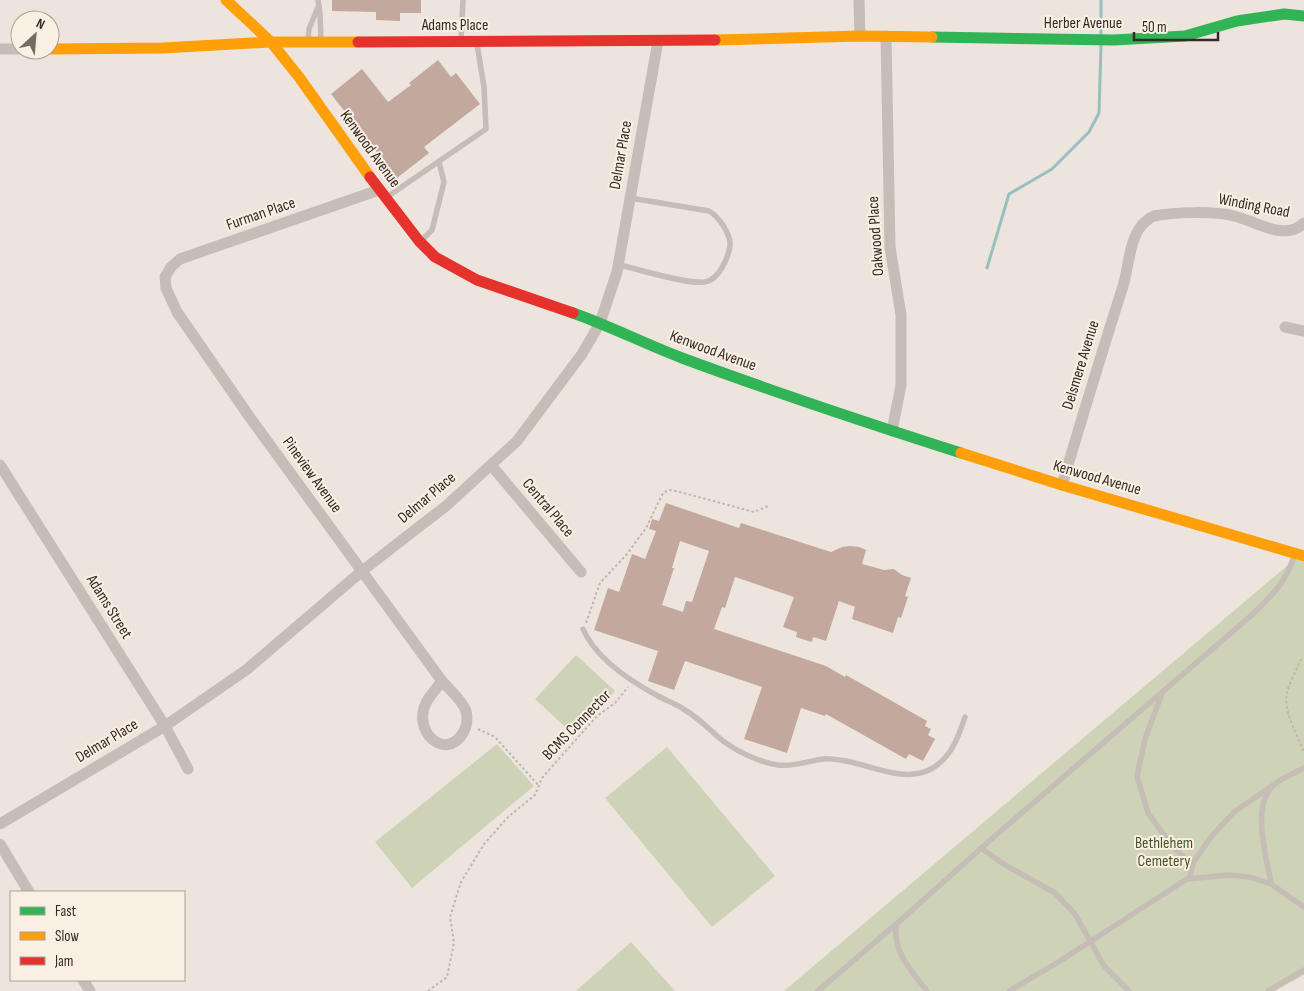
<svg xmlns="http://www.w3.org/2000/svg" width="1304" height="991" viewBox="0 0 1304 991" font-family="'Sofia Sans Condensed',sans-serif">
  <style>
    .green { fill: #ced2b6 }
    .lines { fill: none; stroke-linecap: round; stroke-linejoin: round }
    .stream { stroke: #98c0bf; stroke-width: 3 }
    .building { fill: #c2a89d; fill-rule: evenodd }
    .path { stroke: #bdb5af; stroke-width: 2; stroke-dasharray: 2.5 2.5; stroke-linecap: butt }
    .lane { stroke: #c5bdb6; stroke-width: 5.5 }
    .street { stroke: #c5bdb6; stroke-width: 11 }
    .fast { stroke: #30b455; stroke-width: 11 }
    .slow { stroke: #ff9f0a; stroke-width: 11 }
    .jam { stroke: #e5322d; stroke-width: 11 }
    .labels { text-anchor: middle; dominant-baseline: central; stroke-width: 4; stroke-linejoin: round; paint-order: stroke }
    .street-label { font-size: 16px; fill: #352a25; stroke: #faefe3 }
    .park-label { font-size: 16px; fill: #455627; stroke: #faefe3 }
  </style>
  <rect width="100%" height="100%" fill="#ede5dd"/>
  <g class="green">
    <polygon points="1295,559 1304,562 1304,975 1275,991 784,991"/>
    <polygon points="576,655 615,691 574,735 535,699"/>
    <polygon points="497,744 534,786 412,888 375,842"/>
    <polygon points="667,747 775,876 712,927 605,798"/>
    <polygon points="631,942 675,991 576,991"/>
  </g>
  <g class="lines">
    <g class="stream">
      <polyline points="1101,34 1101,0"/>
      <polyline points="987,268 1009,194 1052,169 1089,132 1099,113 1101,45"/>
    </g>
  </g>
  <g class="building">
    <polygon points="332,0 421,0 421,13 400,13 400,21 376,20 376,12 332,11"/>
    <polygon points="438,60 451,77 456,73 480,104 424,147 429,153 397,178 331,94 362,69 388,102 411,85 409,83"/>
    <path d="M666,503L739,528L741,523L831,552L842,547L850,546L859,547L866,550L862,564L884,570L894,569L902,575L911,578L905,596L908,597L901,618L898,617L893,633L852,619L855,607L839,601L826,641L813,637L812,642L808,641L796,637L797,632L783,627L794,597L735,577L725,608L722,607L714,629L826,666L845,677L846,675L927,721L925,726L931,729L928,735L935,739L923,761L909,754L906,759L826,714L825,716L801,708L787,753L744,739L762,687L685,661L674,690L648,681L658,651L594,630L608,588L619,592L632,554L645,559L656,531L649,529L652,519L659,521ZM680,541L709,551L692,602L686,601L683,612L662,605L674,568H672Z"/>
  </g>
  <g class="lines">
    <g class="path">
      <polyline points="586,623 600,583 627,554 646,528 663,493 669,490 676,491 754,512 768,506"/>
      <path d="M1301,659C1297,669 1290,681 1287,692C1283,712 1297,734 1304,752"/>
      <polyline points="478,729 495,737 539,786"/>
      <polyline points="428,991 447,977 454,943 450,917 461,882 484,844 508,817 535,795 542,778 557,761 597,716 615,703 628,687"/>
    </g>
    <g class="lane">
      <polyline points="318,0 320,13 321,40"/>
      <polyline points="461,40 463,0"/>
      <polyline points="308,41 309,29 318,7"/>
      <polyline points="387,197 486,129 484,87 477,44"/>
      <polyline points="421,241 432,230 444,182 439,162"/>
      <path d="M619,265C638,269 689,285 705,282C719,280 728,258 730,246C731,234 719,217 709,211L630,198"/>
      <path d="M583,629C596,659 630,681 658,696C667,701 677,704 685,710C697,717 707,727 717,736C733,750 758,762 778,765C794,767 808,761 823,759C830,758 839,760 846,761C872,766 905,783 931,769C951,758 958,738 965,717"/>
      <polyline points="1162,693 1145,739 1137,776 1148,813 1169,842 1184,858 1193,863"/>
      <polyline points="981,848 1002,863 1055,893 1075,914 1104,966 1129,991"/>
      <polyline points="1190,878 1193,863 1210,838 1234,812 1272,786"/>
      <path d="M1271,884C1267,856 1249,804 1276,783C1284,777 1295,773 1304,768"/>
      <path d="M896,925C893,953 911,970 927,991"/>
      <path d="M818,991L902,919L996,835L1253,614C1273,594 1285,584 1294,556"/>
      <polyline points="1009,991 1060,961 1187,879 1229,875 1250,877 1271,884 1304,907"/>
      <polyline points="1268,991 1304,970"/>
    </g>
    <g class="street">
      <polyline points="859,0 860,36"/>
      <polyline points="886,36 890,247 901,315 901,385 892,431"/>
      <polyline points="0,49 20,49"/>
      <polyline points="379,190 180,259 171,267 165,277 166,288 177,312 251,419 442,681"/>
      <polyline points="1285,327 1304,331"/>
      <polyline points="0,465 165,726 188,769"/>
      <polyline points="491,465 581,572"/>
      <path d="M1062,485C1082,418 1102,352 1123,286C1129,267 1129,240 1142,225C1145,222 1150,217 1154,216C1174,212 1215,211 1234,216C1256,221 1284,242 1304,223"/>
      <path d="M442,681C450,690 462,700 466,711C468,718 467,727 463,733C445,762 412,731 426,703C430,695 437,688 442,681Z"/>
      <polyline points="0,824 165,726 246,670 362,571 446,506 517,441 582,354 600,323 617,272 658,41"/>
      <polyline points="0,844 29,892"/>
      <polyline points="83,980 90,991"/>
    </g>
    <g class="fast">
      <polyline points="932,37 1114,40 1185,36 1237,21 1284,14 1304,16"/>
      <path d="M573,313C610,326 645,344 682,358C774,392 867,423 961,453"/>
    </g>
    <g class="slow">
      <polyline points="226,0 271,42 299,77 370,177"/>
      <polyline points="715,40 860,36 932,37"/>
      <polyline points="50,49 163,48 271,42 358,42"/>
      <polyline points="961,453 1062,485 1304,556"/>
    </g>
    <g class="jam">
      <polyline points="358,42 715,40"/>
      <polyline points="370,177 419,241 435,257 477,280 573,313"/>
    </g>
  </g>
  <g class="labels">
    <g class="street-label">
      <text x="1083" y="23">Herber Avenue</text>
      <text x="455" y="25">Adams Place</text>
      <text transform="translate(370 149) rotate(54)">Kenwood Avenue</text>
      <text transform="translate(621 155) rotate(-80)">Delmar Place</text>
      <text transform="translate(1254 206) rotate(11)">Winding Road</text>
      <text transform="translate(261 214) rotate(-19)">Furman Place</text>
      <text transform="translate(876 236) rotate(-94)">Oakwood Place</text>
      <text transform="translate(713 351) rotate(20)">Kenwood Avenue</text>
      <text transform="translate(1081 365) rotate(-73)">Delsmere Avenue</text>
      <text transform="translate(312 475) rotate(54)">Pineview Avenue</text>
      <text transform="translate(1097 478) rotate(16)">Kenwood Avenue</text>
      <text transform="translate(427 498) rotate(-40)">Delmar Place</text>
      <text transform="translate(548 508) rotate(50)">Central Place</text>
      <text transform="translate(109 607) rotate(58)">Adams Street</text>
      <text transform="translate(577 725) rotate(-46)">BCMS Connector</text>
      <text transform="translate(107 741) rotate(-31)">Delmar Place</text>
    </g>
    <g class="park-label">
      <text x="1164" y="843">Bethlehem<tspan x="1164" dy="18">Cemetery</tspan></text>
    </g>
  </g>
  <rect x="10" y="891" width="175" height="90" fill="#faefe3" stroke="#aba097"/>
  <rect x="20" y="907" width="25" height="8" fill="#30b455" stroke="#aba097"/>
  <text x="55" y="916" font-size="15" fill="#352a25">Fast</text>
  <rect x="20" y="932" width="25" height="8" fill="#ff9f0a" stroke="#aba097"/>
  <text x="55" y="941" font-size="15" fill="#352a25">Slow</text>
  <rect x="20" y="957" width="25" height="8" fill="#e5322d" stroke="#aba097"/>
  <text x="55" y="966" font-size="15" fill="#352a25">Jam</text>
  <g transform="translate(35 35) rotate(26)"><circle r="24" fill="#faefe3" stroke="#aba097"/>
  <path d="M0-4L9 19L0 12L-9 19Z" fill="#756b65"/>
  <text y="-8" font-size="14" font-weight="bold" text-anchor="middle" fill="#352a25">N</text>
  </g>
  <path d="M1134 32v8h84v-8" fill="none" stroke="#352a25" stroke-width="2.5"/>
  <text x="1142" y="32" font-size="15" fill="#352a25" stroke="#faefe3" stroke-width="4" paint-order="stroke">50 m</text>
</svg>
